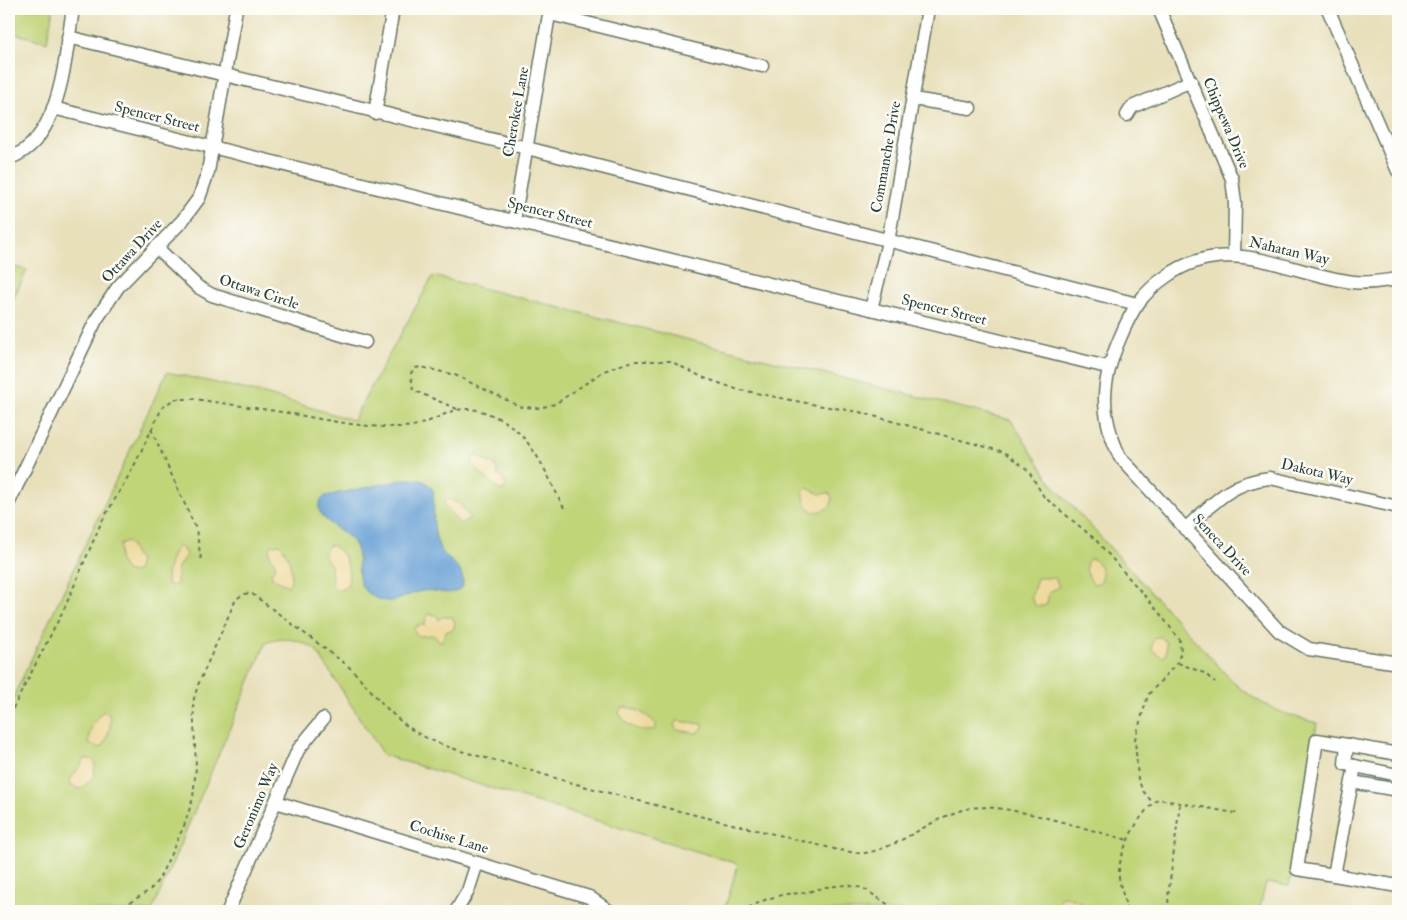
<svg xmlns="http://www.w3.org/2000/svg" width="1407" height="920" viewBox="0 0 1407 920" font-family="'IM FELL Double Pica',serif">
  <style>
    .green { fill: #c0d478; stroke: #708856 }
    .sand { fill: #eeda9e; stroke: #868c69 }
    .water { fill: #659fd4; stroke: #426e84 }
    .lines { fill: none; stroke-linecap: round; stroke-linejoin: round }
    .minor-casing { stroke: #657663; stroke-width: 15 }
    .path { stroke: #657663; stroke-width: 2; stroke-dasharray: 4 4; stroke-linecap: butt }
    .minor { stroke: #fff; stroke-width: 12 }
    .labels { text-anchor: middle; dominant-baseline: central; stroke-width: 5; stroke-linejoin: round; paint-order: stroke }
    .street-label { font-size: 15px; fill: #1f3d34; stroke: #fdfcf7 }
  </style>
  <rect width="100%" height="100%" fill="#fdfcf7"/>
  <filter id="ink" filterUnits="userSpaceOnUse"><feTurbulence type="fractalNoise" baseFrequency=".02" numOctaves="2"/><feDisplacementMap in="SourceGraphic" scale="10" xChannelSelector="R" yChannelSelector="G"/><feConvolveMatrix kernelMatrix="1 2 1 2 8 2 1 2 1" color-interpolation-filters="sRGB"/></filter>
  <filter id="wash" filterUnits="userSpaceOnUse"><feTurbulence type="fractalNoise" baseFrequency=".0096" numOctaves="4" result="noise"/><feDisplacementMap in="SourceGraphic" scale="20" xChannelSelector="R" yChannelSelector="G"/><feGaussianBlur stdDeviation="1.12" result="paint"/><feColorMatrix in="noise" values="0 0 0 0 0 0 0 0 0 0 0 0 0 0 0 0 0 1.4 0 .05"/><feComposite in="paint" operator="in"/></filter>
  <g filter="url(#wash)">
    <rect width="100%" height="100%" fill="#e8e0bb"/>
    <g class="green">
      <polygon points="9,9 53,9 47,42 9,32"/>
      <polygon points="9,266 27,270 9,308"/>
      <path d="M433,276L1011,420L1052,484L1234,683C1261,706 1283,714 1317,723L1289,886L1266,883L1259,911H724L738,864L383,755L316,650C299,639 285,636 266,643L152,911H9V706L167,372L261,393L353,420Z"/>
    </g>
    <g class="sand">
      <polygon points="477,455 489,463 494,464 498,470 497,475 502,477 506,486 504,490 499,490 472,465 473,458"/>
      <path d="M807,488L820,494L829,493L832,497L831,506C814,517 806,512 803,491Z"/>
      <path d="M449,499L460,504L470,518L461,524C455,520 450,512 445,506L444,501Z"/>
      <path d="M127,541C134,547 132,555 139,560L138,570L133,573L126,571L119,559L120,544Z"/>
      <path d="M279,544C289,552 295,574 289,586L273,579L271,573L276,566C273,557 265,554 272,545Z"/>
      <path d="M329,545C345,548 353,573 347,587C340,591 337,590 332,585L331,566L323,554Z"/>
      <path d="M178,547L183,549L186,555L177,569V584L172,586L167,583C167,571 170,555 178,547Z"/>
      <path d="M1089,559H1093C1101,565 1104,572 1101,582L1094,584C1088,578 1083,566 1089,559Z"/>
      <polygon points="1037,578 1055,578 1059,587 1049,592 1047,604 1043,606 1036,606 1031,598"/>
      <polygon points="430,614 436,615 439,620 442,617 452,617 455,623 453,630 446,631 441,642 433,635 420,636 415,633 414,628 419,625 425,625 426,617"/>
      <polygon points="1155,637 1161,637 1166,642 1166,654 1162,657 1152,650 1152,643"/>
      <path d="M623,707C634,707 649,716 656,724V729C643,735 624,725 619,712Z"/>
      <path d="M102,712H107C114,720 108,737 103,746L99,748L89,743C89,731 93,721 102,712Z"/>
      <polygon points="677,721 703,724 703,728 697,733 677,730 674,725"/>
      <polygon points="85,759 91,759 95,763 94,777 81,789 71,786 70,780"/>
      <polygon points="1065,896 1082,903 1081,908 1074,911 1062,911 1064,905 1060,901 1060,897"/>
    </g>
    <path class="water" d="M407,479C418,479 427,479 433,490C435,508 431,531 440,548C448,564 464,563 463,586C450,599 439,589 423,591C402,594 395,609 372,596C350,584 364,561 354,544C346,529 303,516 325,496Z"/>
  </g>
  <g filter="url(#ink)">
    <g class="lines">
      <g class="minor-casing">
        <g id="minor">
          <polyline points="1159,9 1232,179 1235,203 1234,256"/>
          <polyline points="1328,9 1398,171"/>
          <polyline points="550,14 762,66"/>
          <polyline points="68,37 527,148 1137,304"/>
          <polyline points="913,99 970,108"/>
          <polyline points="53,108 1107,367"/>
          <polyline points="375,113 393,9"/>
          <polyline points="1127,115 1132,107 1191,81"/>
          <path d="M9,158C62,141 65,55 73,9"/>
          <polyline points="514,221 550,9"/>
          <polyline points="156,247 198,287 212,295 365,342"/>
          <path d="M1398,279C1383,281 1368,284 1353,282C1288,274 1229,232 1167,276C1142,293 1132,309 1120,338C1101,382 1099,413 1120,457L1279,631L1309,649L1398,663"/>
          <polyline points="871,309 888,242 928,9"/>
          <polyline points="9,502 96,320 118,287 182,221 199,198 208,172 236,9"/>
          <path d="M1185,529C1214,503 1230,482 1270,478L1398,507"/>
          <polyline points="1398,754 1347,745 1345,764 1398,775"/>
          <polyline points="1355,766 1334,875 1398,886"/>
          <polyline points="1352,782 1398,790"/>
          <polyline points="276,802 589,897 609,911"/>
          <polyline points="1334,875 1297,869 1317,740 1347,745"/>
          <polyline points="228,911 298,750 323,719"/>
          <polyline points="456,911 468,891 477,863"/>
        </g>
      </g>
      <g class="path">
        <polyline points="457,409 413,390 411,373 415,368 421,367 455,375 521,407 539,408 555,404 604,371 632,361 670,361 702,377 736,389 811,404 859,412 1004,452 1028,470 1044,497 1095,539 1157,610 1180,640 1181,652 1177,663 1148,695 1135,739 1138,779 1143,791 1153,803"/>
        <polyline points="151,429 196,529 201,559"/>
        <polyline points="1178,663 1204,673 1215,682"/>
        <path d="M9,716L65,607L101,523L133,468L162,408L174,399H195C226,404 257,408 288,413C325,420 363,428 401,427C445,426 450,392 502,420C534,438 548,478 564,508"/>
        <path d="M116,911L150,890L159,879L184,826L193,798L196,767L193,702L198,685L236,599L244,594L251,593L348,666C373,690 388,716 419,734C450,751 486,757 519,767C624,800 732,823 838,850C847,851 857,854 865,853C903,847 933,815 971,808C1005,802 1091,831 1128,840"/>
        <polyline points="741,911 767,899 785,894 804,893 826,887 846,885 863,888 898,911"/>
        <path d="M1126,911C1126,899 1120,889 1119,877C1117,853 1139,813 1158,799L1240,814"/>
        <polyline points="1169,911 1168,897 1180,803"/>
      </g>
      <use href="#minor" class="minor"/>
    </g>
  </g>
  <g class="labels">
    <g class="street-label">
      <text transform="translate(516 112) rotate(-80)">Cherokee Lane</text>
      <text transform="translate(157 117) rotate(14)">Spencer Street</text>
      <text transform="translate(1226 123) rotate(67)">Chippewa Drive</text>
      <text transform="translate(886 157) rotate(-80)">Commanche Drive</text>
      <text transform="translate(550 213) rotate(14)">Spencer Street</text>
      <text transform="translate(132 251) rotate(-47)">Ottawa Drive</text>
      <text transform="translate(1289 251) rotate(13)">Nahatan Way</text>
      <text transform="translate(259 292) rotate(18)">Ottawa Circle</text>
      <text transform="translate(944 310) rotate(14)">Spencer Street</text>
      <text transform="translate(1317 472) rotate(13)">Dakota Way</text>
      <text transform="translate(1222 545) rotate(47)">Seneca Drive</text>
      <text transform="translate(256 806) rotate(-67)">Geronimo Way</text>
      <text transform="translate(449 837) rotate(17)">Cochise Lane</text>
    </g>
  </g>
  <rect width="1407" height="920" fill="none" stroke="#fdfcf7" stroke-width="30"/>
</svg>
